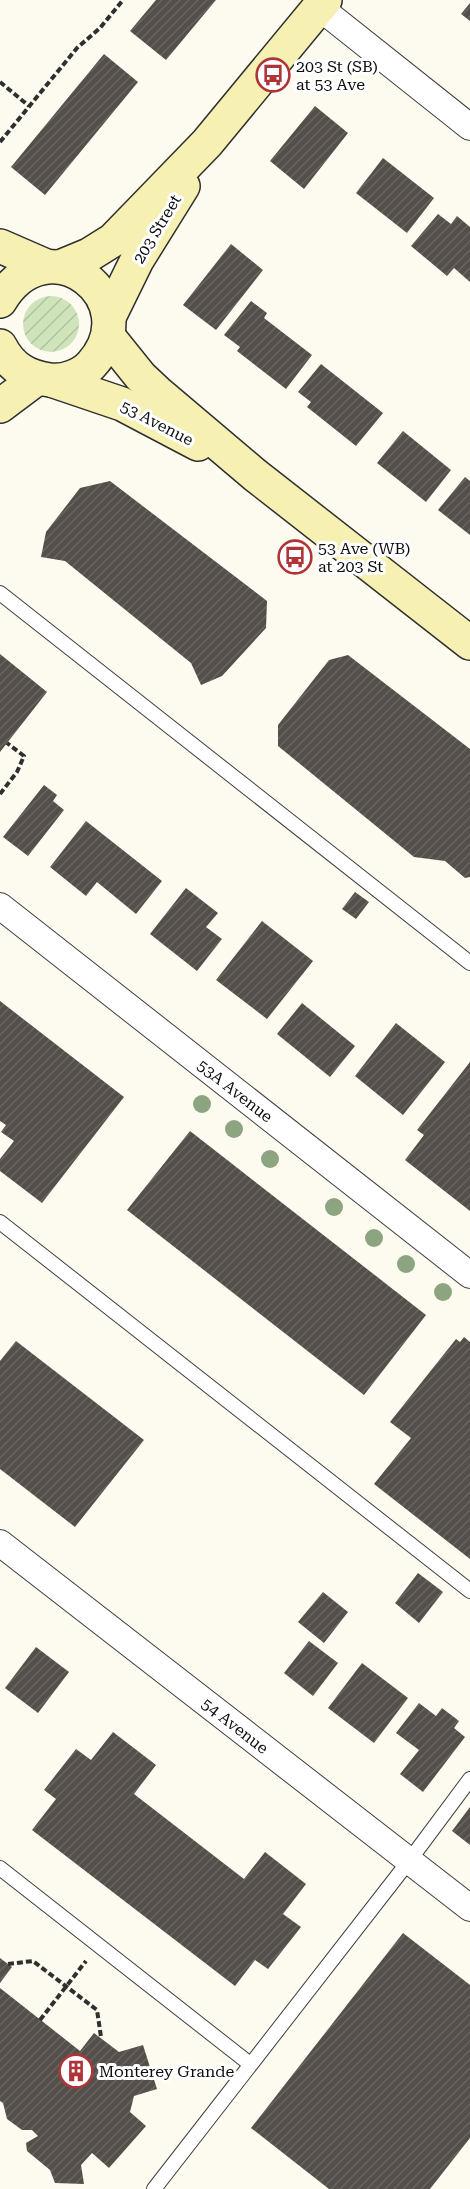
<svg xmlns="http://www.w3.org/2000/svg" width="470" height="2189" viewBox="0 0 470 2189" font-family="'Roboto Serif',serif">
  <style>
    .garden { fill: url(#garden-furrows) }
    .building { fill: url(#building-hatch) }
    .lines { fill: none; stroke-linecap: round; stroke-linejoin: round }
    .lane-casing { stroke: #404040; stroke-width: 16 }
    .street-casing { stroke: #404040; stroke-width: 28 }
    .secondary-casing { stroke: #2f2f2f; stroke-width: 36 }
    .path { stroke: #2f2f2f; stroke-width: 4; stroke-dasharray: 6 3; stroke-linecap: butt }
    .lane { stroke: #fff; stroke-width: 14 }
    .street { stroke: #fff; stroke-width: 26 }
    .secondary { stroke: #f6f0b2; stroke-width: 33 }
    .tree { fill: #8ca580 }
    .labels { text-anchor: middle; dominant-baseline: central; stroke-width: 6; stroke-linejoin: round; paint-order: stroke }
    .poi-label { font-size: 16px; fill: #0d0d0d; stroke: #fff; text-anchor: start }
    .street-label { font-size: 16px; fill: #0d0d0d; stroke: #fff }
  </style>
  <defs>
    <pattern id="garden-furrows" width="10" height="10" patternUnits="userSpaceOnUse" patternTransform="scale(1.5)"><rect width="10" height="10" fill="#d0e4bc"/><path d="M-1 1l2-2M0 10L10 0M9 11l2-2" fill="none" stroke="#b1c2a0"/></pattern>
    <pattern id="building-hatch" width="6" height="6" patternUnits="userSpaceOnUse" patternTransform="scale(1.5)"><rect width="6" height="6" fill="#554f4b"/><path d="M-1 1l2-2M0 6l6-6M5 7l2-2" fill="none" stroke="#686460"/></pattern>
  </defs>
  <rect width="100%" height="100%" fill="#fdfbef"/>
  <circle class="garden" cx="51" cy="324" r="28"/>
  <g class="building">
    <polygon points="156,0 216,0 166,60 130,31"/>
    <polygon points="470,3 470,21 461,14"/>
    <polygon points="104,54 138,82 45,195 11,167"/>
    <polygon points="315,106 348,133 304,189 270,161"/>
    <polygon points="383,158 434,198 407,233 356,193"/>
    <polygon points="438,214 451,224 457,216 470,227 470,282 454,268 447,276 411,246"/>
    <polygon points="231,244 263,270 216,330 183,305"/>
    <polygon points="251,301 267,313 264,318 312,355 286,389 237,351 240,347 224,335"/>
    <polygon points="321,364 383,413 356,446 307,407 311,402 298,392"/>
    <polygon points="403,431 451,470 426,502 377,463"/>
    <polygon points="465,477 470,481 470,535 438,510"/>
    <polygon points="110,481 267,601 266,628 222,676 201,685 191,663 65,561 41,557 46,532 80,488"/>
    <polygon points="0,654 47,692 0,752"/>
    <polygon points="348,655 470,749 470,877 465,878 445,861 414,857 278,746 278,725 329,660"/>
    <polygon points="44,785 57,795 53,801 64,810 28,856 3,837"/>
    <polygon points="86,821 162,881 136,914 97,882 86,896 50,867"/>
    <polygon points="186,888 218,913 206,927 222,939 197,971 150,934"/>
    <polygon points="355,892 369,902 356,919 342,909"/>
    <polygon points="262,921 313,961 267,1019 216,980"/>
    <polygon points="0,1001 124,1097 42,1203 0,1171 0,1159 14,1141 1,1132 6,1125 0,1121"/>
    <polygon points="302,1003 355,1046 330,1077 277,1034"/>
    <polygon points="396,1023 445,1062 403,1115 355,1076"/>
    <polygon points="470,1062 470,1211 405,1160 424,1135 417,1130"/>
    <polygon points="190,1131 426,1315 364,1395 127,1210"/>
    <polygon points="464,1337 470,1342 470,1559 374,1484 411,1438 390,1422 456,1339 460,1342"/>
    <polygon points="16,1341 144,1440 75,1527 0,1469 0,1361"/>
    <polygon points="418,1573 443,1592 419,1623 395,1603"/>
    <polygon points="323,1592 348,1612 324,1643 298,1622"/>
    <polygon points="309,1641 338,1663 313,1696 284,1673"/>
    <polygon points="36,1647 69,1672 38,1713 5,1688"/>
    <polygon points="362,1663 408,1698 374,1743 328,1708"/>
    <polygon points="419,1703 436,1716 442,1708 459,1721 454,1728 465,1737 423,1792 400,1774 419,1750 396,1733"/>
    <polygon points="113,1732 156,1765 134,1794 244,1879 265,1852 306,1884 283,1914 301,1927 268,1969 255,1960 235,1986 32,1830 56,1799 44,1790 76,1749 91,1760"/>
    <polygon points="470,1807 470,1845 452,1831"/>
    <polygon points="403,1933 470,1985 470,2138 430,2189 329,2189 251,2128"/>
    <polygon points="0,1958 12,1967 0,1983"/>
    <polygon points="0,1988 80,2051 94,2033 119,2052 143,2045 157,2089 134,2096 130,2112 146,2126 109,2168 92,2153 81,2165 84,2184 55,2183 50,2170 27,2151 26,2143 38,2136 32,2130 22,2130 7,2119 3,2103 0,2101"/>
  </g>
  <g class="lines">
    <g class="lane-casing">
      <g id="lane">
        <polyline points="0,593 470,963"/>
        <polyline points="0,1222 470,1591"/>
        <polyline points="0,1868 250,2064"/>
        <polyline points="154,2189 409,1861 470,1779"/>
      </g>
    </g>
    <g class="street-casing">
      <g id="street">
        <polyline points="319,7 470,127"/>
        <polyline points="0,906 470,1275"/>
        <polyline points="0,1543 470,1908"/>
      </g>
    </g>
    <g class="secondary-casing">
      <g id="secondary">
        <polyline points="0,246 46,266"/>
        <polyline points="60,267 89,255 113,240 207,143 325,0"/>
        <path d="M0,301C48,220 150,300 91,365C82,375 64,382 50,380C26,377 11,367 0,346"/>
        <polyline points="109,317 137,260 183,186"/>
        <polyline points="108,336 141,377 157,392 255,475 470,643"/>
        <polyline points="54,381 122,404 198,444"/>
        <polyline points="0,406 36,379"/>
      </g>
    </g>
    <g class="path">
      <polyline points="0,82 29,106"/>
      <polyline points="0,142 77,48 100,28 123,0"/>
      <polyline points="0,794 17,772 24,756 7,743"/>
      <polyline points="8,1964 33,1961 97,2010 101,2037"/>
      <polyline points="40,2020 86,1961"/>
    </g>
    <use href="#lane" class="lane"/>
    <use href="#street" class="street"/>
    <use href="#secondary" class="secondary"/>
  </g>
  <g class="tree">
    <circle cx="202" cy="1104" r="9"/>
    <circle cx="234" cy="1129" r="9"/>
    <circle cx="270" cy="1159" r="9"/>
    <circle cx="334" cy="1207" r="9"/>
    <circle cx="374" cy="1238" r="9"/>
    <circle cx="406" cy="1264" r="9"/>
    <circle cx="443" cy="1292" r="9"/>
  </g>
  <defs>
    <g id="bus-ring" transform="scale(1.725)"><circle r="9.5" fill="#fff" stroke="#ae3437" stroke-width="1.5"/><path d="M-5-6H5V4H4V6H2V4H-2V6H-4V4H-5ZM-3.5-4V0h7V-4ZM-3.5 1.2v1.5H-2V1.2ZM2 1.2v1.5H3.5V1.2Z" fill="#ae3437"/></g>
    <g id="building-ring" transform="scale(1.725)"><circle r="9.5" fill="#fff" stroke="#ae3437" stroke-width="1.5"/><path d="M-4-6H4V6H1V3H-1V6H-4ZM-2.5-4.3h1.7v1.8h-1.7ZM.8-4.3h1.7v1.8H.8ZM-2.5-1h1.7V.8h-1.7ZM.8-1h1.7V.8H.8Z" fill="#ae3437"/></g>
  </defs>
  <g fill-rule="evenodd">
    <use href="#bus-ring" x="273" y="75"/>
    <use href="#bus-ring" x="295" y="557"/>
    <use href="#building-ring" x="76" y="2071"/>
  </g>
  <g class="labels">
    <g class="poi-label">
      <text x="296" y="66">203 St (SB)<tspan x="296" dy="18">at 53 Ave</tspan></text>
      <text x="318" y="548">53 Ave (WB)<tspan x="318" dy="18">at 203 St</tspan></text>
      <text x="99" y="2071">Monterey Grande</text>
    </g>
    <g class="street-label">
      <text transform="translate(157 229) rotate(-59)">203 Street</text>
      <text transform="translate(157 423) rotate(27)">53 Avenue</text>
      <text transform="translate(235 1091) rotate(38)">53A Avenue</text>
      <text transform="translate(235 1726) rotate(38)">54 Avenue</text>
    </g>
  </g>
</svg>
